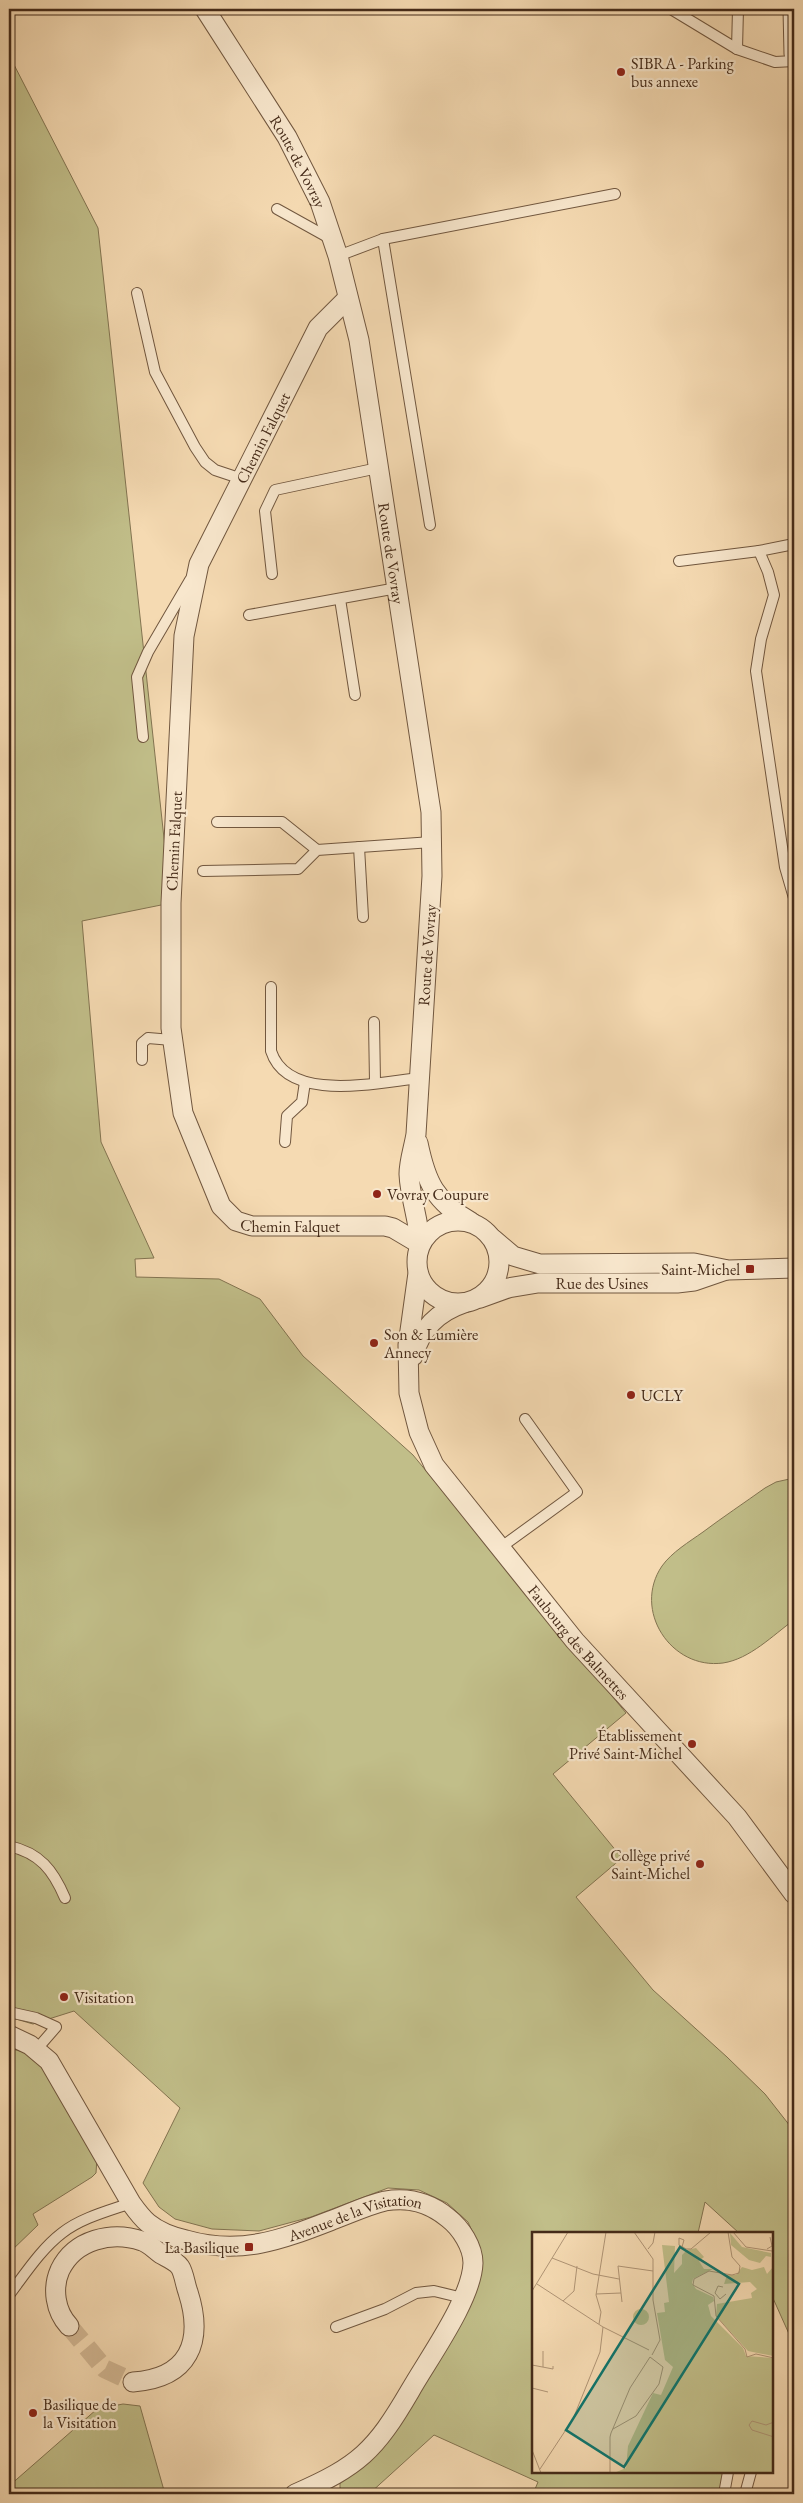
<svg xmlns="http://www.w3.org/2000/svg" width="803" height="2503" viewBox="0 0 803 2503" font-family="'EB Garamond',serif">
  <style>
    .green { fill: #c1be89; stroke: #837451 }
    .lines { fill: none; stroke-linecap: round; stroke-linejoin: round }
    .street-tunnel { stroke: #d2b793; stroke-width: 19; stroke-dasharray: 19 9; stroke-linecap: butt }
    .lane-casing { stroke: #71573f; stroke-width: 12 }
    .street-casing { stroke: #71573f; stroke-width: 21 }
    .lane { stroke: #f8e7cd; stroke-width: 10 }
    .street { stroke: #f8e7cd; stroke-width: 19 }
    .poi-dot { fill: #8f2418; stroke: #f8e7cd; stroke-width: 2 }
    .labels { text-anchor: middle; dominant-baseline: central; stroke-width: 4.5; stroke-linejoin: round; paint-order: stroke }
    .poi-label { font-size: 16px; fill: #452b19; stroke: #f8e7cd; text-anchor: start }
    .street-label { font-size: 16px; fill: #452b19; stroke: #f8e7cd }
    .inset-road { fill: none; stroke: #af9475; stroke-width: 1 }
    .view { fill: #0f766e; fill-opacity: 0.15; stroke: #0f766e; stroke-width: 2.5 }
    .inset-edge { fill: none; stroke: #452b19; stroke-width: 2.5 }
  </style>
  <rect width="100%" height="100%" fill="#f5dab2"/>
  <filter id="stains"><feTurbulence type="fractalNoise" baseFrequency=".004" numOctaves="4"/><feColorMatrix values="0 0 0 0 .2 0 0 0 0 .09 0 0 0 0 .02 0 0 0 .5 -.17"/></filter>
  <radialGradient id="worn" r=".72"><stop offset=".6" stop-color="#630" stop-opacity="0"/><stop offset="1" stop-color="#630" stop-opacity=".3"/></radialGradient>
  <g class="green">
    <polygon points="9,55 98,228 171,903 82,921 101,1142 154,1258 135,1259 136,1277 219,1279 260,1299 303,1356 413,1455 626,1713 553,1774 622,1858 576,1897 653,1990 727,2057 765,2094 794,2131 794,2345 772,2296 772,2233 739,2233 705,2202 698,2233 533,2233 533,2472 724,2472 721,2494 533,2494 538,2482 434,2435 369,2494 356,2494 340,2488 340,2480 386,2437 479,2246 468,2222 447,2203 419,2190 388,2188 311,2217 259,2231 212,2229 175,2219 159,2207 143,2183 180,2108 74,2011 33,2024 9,2017"/>
    <path d="M794,1478V1620C773,1635 750,1659 723,1663C671,1670 632,1610 662,1566C672,1552 689,1542 703,1532C723,1517 744,1503 765,1488L776,1482Z"/>
    <polygon points="9,2048 27,2053 45,2069 97,2157 96,2173 92,2177 33,2214 38,2225 9,2253"/>
    <polygon points="123,2404 140,2406 165,2494 9,2494 9,2486 97,2409"/>
  </g>
  <g class="lines">
    <polyline class="street-tunnel" points="69,2326 105,2369 133,2382"/>
    <g class="lane-casing">
      <g id="lane">
        <polyline points="671,9 737,49 775,62 794,61"/>
        <polyline points="737,49 738,9"/>
        <polyline points="277,209 331,239"/>
        <polyline points="383,239 615,194"/>
        <polyline points="338,256 383,239 430,525"/>
        <polyline points="137,293 155,372 195,447 205,462 215,470 242,479"/>
        <polyline points="759,551 794,544"/>
        <polyline points="679,561 759,551 768,572 774,595 761,639 756,671 785,867 794,898"/>
        <polyline points="272,574 265,511 275,490 378,468"/>
        <polyline points="340,599 355,695"/>
        <polyline points="249,615 397,588"/>
        <polyline points="143,737 137,677 148,652 190,580"/>
        <polyline points="217,822 282,822 317,850"/>
        <polyline points="359,847 363,917"/>
        <polyline points="203,871 298,869 317,850 432,842"/>
        <path d="M271,987V1051C288,1104 378,1082 420,1078"/>
        <polyline points="374,1022 375,1082"/>
        <polyline points="142,1060 142,1043 148,1038 172,1040"/>
        <polyline points="285,1142 287,1116 302,1102 305,1082"/>
        <polyline points="500,1548 577,1492 525,1419"/>
        <path d="M9,1846C40,1853 53,1870 65,1898"/>
        <polyline points="9,2012 36,2018 56,2027 36,2050"/>
        <path d="M9,2295C25,2274 41,2249 62,2233C81,2218 108,2211 131,2203"/>
        <polyline points="336,2327 385,2309 416,2293 434,2291 463,2298"/>
        <polyline points="724,2494 728,2472"/>
        <polyline points="745,2494 751,2472"/>
      </g>
    </g>
    <g class="street-casing">
      <g id="street">
        <path id="s1" d="M205,9L287,137L320,202L338,256L359,340L431,812L432,876L416,1134C414,1147 409,1161 409,1174C410,1198 419,1220 420,1244"/>
        <polyline points="793,9 794,54"/>
        <path id="s2" d="M348,298L318,328L199,564L184,636L171,903V1028L183,1113L221,1206L236,1221L252,1226H385L393,1228L420,1244"/>
        <path d="M418,1143C426,1182 435,1202 471,1222"/>
        <circle cx="458" cy="1262" r="41"/>
        <polyline points="493,1239 513,1256 540,1264 694,1263 728,1270 794,1268"/>
        <path id="s3" d="M418,1273L408,1345L409,1393L419,1432L434,1465L575,1641L737,1817L794,1894"/>
        <path id="s4" d="M480,1298L508,1288L538,1283H677L694,1281L726,1270"/>
        <path d="M413,1356C421,1329 437,1312 464,1303"/>
        <path id="s5" d="M9,2035L30,2045L49,2061L131,2203C136,2210 142,2218 148,2223C159,2232 173,2237 186,2240C242,2256 283,2239 335,2219C351,2213 368,2205 385,2201C409,2197 429,2202 448,2218C461,2228 473,2247 473,2263C472,2299 428,2359 410,2391C375,2451 359,2466 295,2494"/>
        <path d="M69,2326C55,2311 52,2288 60,2270C75,2239 112,2231 142,2241C149,2243 155,2250 161,2254C166,2257 176,2261 180,2267C184,2273 185,2284 188,2292C204,2342 189,2378 133,2382"/>
      </g>
    </g>
    <use href="#lane" class="lane"/>
    <use href="#street" class="street"/>
  </g>
  <g class="poi-dot">
    <circle cx="621" cy="72" r="5"/>
    <circle cx="377" cy="1194" r="5"/>
    <rect x="745" y="1264" width="10" height="10" rx="2.5"/>
    <circle cx="374" cy="1343" r="5"/>
    <circle cx="631" cy="1395" r="5"/>
    <circle cx="692" cy="1744" r="5"/>
    <circle cx="700" cy="1864" r="5"/>
    <circle cx="64" cy="1997" r="5"/>
    <rect x="244" y="2242" width="10" height="10" rx="2.5"/>
    <circle cx="33" cy="2413" r="5"/>
  </g>
  <g class="labels">
    <g class="poi-label">
      <text x="631" y="63">SIBRA - Parking<tspan x="631" dy="18">bus annexe</tspan></text>
      <text x="387" y="1194">Vovray Coupure</text>
      <text x="740" y="1269" text-anchor="end">Saint-Michel</text>
      <text x="384" y="1334">Son &amp; Lumière<tspan x="384" dy="18">Annecy</tspan></text>
      <text x="641" y="1395">UCLY</text>
      <text x="682" y="1735" text-anchor="end">Établissement<tspan x="682" dy="18">Privé Saint-Michel</tspan></text>
      <text x="690" y="1855" text-anchor="end">Collège privé<tspan x="690" dy="18">Saint-Michel</tspan></text>
      <text x="74" y="1997">Visitation</text>
      <text x="239" y="2247" text-anchor="end">La Basilique</text>
      <text x="43" y="2404">Basilique de<tspan x="43" dy="18">la Visitation</tspan></text>
    </g>
    <g class="street-label">
      <text stroke="none"><textPath href="#s1" startOffset="179">Route de Vovray</textPath></text>
      <text transform="translate(263 438) rotate(-63)">Chemin Falquet</text>
      <text stroke="none"><textPath href="#s1" startOffset="584">Route de Vovray</textPath></text>
      <text transform="translate(174 841) rotate(-87)">Chemin Falquet</text>
      <text transform="translate(427 955) rotate(-86)">Route de Vovray</text>
      <text stroke="none"><textPath href="#s2" startOffset="1035">Chemin Falquet</textPath></text>
      <text stroke="none"><textPath href="#s4" startOffset="124">Rue des Usines</textPath></text>
      <text stroke="none"><textPath href="#s3" startOffset="426">Faubourg des Balmettes</textPath></text>
      <text stroke="none"><textPath href="#s5" startOffset="455">Avenue de la Visitation</textPath></text>
    </g>
  </g>
  <g transform="translate(532 2232)">
    <rect width="241" height="241" fill="#f5dab2"/>
    <path d="M198,1L210,15L239,21V25L234,24L228,31L217,28L199,13ZM130,13L143,14L142,41L150,32V23L155,18L164,16L172,25L167,29L172,37H181L161,47L160,51L164,57L181,65L182,69L176,73L179,84L211,116L214,124L241,126V241H82L94,236L96,214L121,161L129,163L141,135L133,128L125,81L133,80L132,71L137,70ZM210,35L220,38L232,35L235,42L241,35V124L216,119L184,84L185,72L220,66L219,61L225,57L218,50L192,52L195,43H204ZM101 85a8 8 0 1 1 16 0a8 8 0 1 1-16 0Z" fill="#c1be89"/>
    <path class="inset-road" d="M102,0L121,27V68L128,108L120,123M196,0L200,25L208,34L207,41L200,43L177,39L162,47L161,53L182,64L184,84L213,117L215,125L224,122L242,126M201,0L214,15L240,19M150,15L152,8L147,6V13L151,15L154,17H159L179,0M116,17L121,11L123,0M235,17L240,14L238,5M20,26L61,42L87,47M5,52L71,95L117,118M191,55L186,54L183,61L188,67L194,62M0,59L36,0M64,62L89,61M31,69L42,59L45,34M90,70L86,34L121,39M67,92L69,80L64,63L74,0M11,119V135M0,133L21,137V134M0,156L16,160M242,190L234,193L220,189L217,193L220,198L242,205M0,218L9,241M8,237L41,187L68,120L71,95M78,241V205L79,201L82,194L98,156L118,125L131,135L127,152L104,184L81,197"/>
    <path class="view" d="M148,15L207,52L92,235L34,198Z"/>
    <rect width="241" height="241" class="inset-edge"/>
  </g>
  <rect width="803" height="2503" fill="none" stroke="#f5dab2" stroke-width="30"/>
  <rect x="10" y="10" width="783" height="2483" fill="none" stroke="#452b19" stroke-width="2.5"/>
  <rect x="15" y="15" width="773" height="2473" fill="none" stroke="#452b19"/>
  <rect width="100%" height="100%" filter="url(#stains)"/>
  <rect width="100%" height="100%" fill="url(#worn)"/>
</svg>
